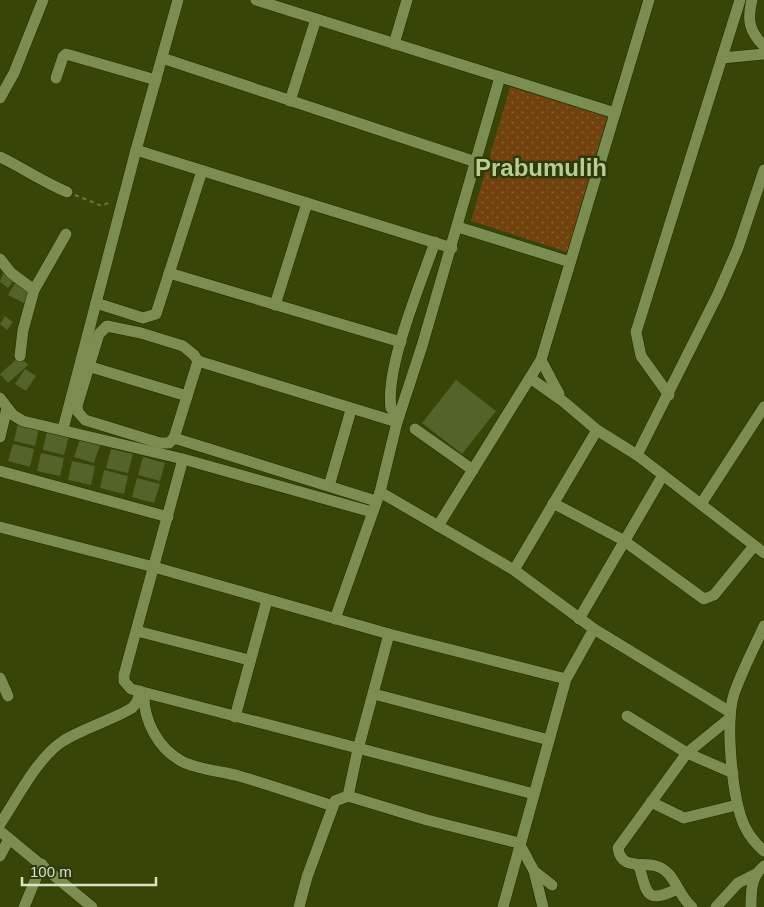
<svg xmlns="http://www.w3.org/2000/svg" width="764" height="907" viewBox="0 0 764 907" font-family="Arial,sans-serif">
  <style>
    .grass { fill: url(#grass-dots) }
    .building { fill: #536329 }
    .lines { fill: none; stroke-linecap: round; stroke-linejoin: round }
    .minor-casing { stroke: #202b00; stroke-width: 12 }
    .path { stroke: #697741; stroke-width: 2; stroke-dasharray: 4 4; stroke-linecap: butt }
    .minor { stroke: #7b8d51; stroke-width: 11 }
    .labels { text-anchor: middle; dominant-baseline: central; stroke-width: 5; stroke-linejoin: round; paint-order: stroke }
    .town-label { font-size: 24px; font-weight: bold; fill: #b9cd8f; stroke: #2e3a0d }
  </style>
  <defs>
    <pattern id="grass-dots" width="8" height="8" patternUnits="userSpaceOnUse" patternTransform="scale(1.25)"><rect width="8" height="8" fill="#71420d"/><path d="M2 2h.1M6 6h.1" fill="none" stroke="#855d2f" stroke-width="1.8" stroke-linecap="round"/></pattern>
  </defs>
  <rect width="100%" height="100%" fill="#374606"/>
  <polygon class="grass" points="510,87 607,117 567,252 471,221"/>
  <g class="building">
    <polygon points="3,273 14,280 8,288 0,282"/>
    <polygon points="15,283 30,291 24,303 8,295"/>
    <polygon points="5,316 13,322 7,330 0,324"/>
    <polygon points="20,356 28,365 8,383 0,374"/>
    <polygon points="25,369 36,376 26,391 15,384"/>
    <polygon points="456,380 496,411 462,454 422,423"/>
    <polygon points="18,423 39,428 35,446 14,441"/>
    <polygon points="47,431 69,436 64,455 43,450"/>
    <polygon points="80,439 100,445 94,463 74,457"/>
    <polygon points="13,444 34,449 30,467 8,461"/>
    <polygon points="111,449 133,454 128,473 106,468"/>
    <polygon points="41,453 64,458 60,476 37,471"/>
    <polygon points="143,457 165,463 160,481 138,475"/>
    <polygon points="72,461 95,466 91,485 68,480"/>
    <polygon points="104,470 128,476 124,494 100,488"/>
    <polygon points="137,478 160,484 154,503 132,497"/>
  </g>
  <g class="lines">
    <g class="minor-casing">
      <g id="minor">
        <polyline points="256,0 615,113"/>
        <path d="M752,0C747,20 749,31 764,46"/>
        <polyline points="394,44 407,0"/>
        <polyline points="162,58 476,162"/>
        <polyline points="722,58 764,54"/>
        <polyline points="56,78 63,57 66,54 156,80"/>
        <polyline points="0,98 14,73 43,0"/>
        <polyline points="290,101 316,19"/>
        <polyline points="136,150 452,248"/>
        <path d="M0,157C23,168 43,182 67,192"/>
        <polyline points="458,227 570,262"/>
        <polyline points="0,259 11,273 34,290 66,234"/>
        <polyline points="169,273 401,342"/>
        <polyline points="96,303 143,318 156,314 202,171"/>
        <polyline points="275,305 307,203"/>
        <polygon points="107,326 141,333 183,346 194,355 198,361 174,438 169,443 160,443 85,420 78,412 77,406 99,334"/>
        <polyline points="20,356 23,330 34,290"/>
        <polyline points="541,360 559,394"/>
        <polyline points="198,361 397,422"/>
        <polyline points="81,364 187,396"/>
        <polyline points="530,378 564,402 597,430 637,455 764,553"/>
        <polyline points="669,395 641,356 636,332 740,0"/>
        <polyline points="0,398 13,415 23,421 183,459 372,512"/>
        <path d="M399,417L391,408C385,367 421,283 435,242"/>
        <polyline points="63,429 136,150 178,0"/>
        <polyline points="415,429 473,470"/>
        <polyline points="0,437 7,408"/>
        <polyline points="174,438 376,501"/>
        <polyline points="637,455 718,294 738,248 764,170"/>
        <polyline points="183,459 124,675 124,681 131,689 534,794"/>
        <polyline points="0,471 168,517"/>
        <polyline points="329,486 351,410"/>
        <polyline points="380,492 514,570 594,629 730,712"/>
        <polyline points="553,503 623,540 704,599 714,595 754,546"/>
        <polyline points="701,504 764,407"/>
        <polyline points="438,526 541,360 649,0"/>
        <polyline points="0,527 154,567 389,634 566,679"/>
        <polyline points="514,570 597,430"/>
        <polyline points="335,619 380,492 397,422 422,346 500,77"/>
        <polyline points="579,619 663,475"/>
        <path d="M764,626C754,648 742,671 734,694C725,721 732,801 745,827C749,835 757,845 764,851"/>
        <polyline points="137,631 249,660"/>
        <polyline points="0,678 8,696"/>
        <path d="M144,693C143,720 158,749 183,762C200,770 221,771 239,776C270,785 302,796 333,806"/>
        <polyline points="374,694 549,740"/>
        <polyline points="627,716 687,753 730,718"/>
        <polyline points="235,717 267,600"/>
        <polyline points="348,796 358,749 389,634"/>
        <polyline points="651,802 684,818 737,805"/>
        <path d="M0,824C17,799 37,758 63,741C84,728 110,721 132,708L137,702L140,691"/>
        <polyline points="0,831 92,907"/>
        <polyline points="0,856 9,839"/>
        <path d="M639,866C647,892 645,905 677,889"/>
        <polyline points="534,871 543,907"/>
        <polyline points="24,907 42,864"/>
        <polyline points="299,907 307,877 335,801 348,796 427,820 519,843 534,871 552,885"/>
        <polyline points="503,907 566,679 594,629"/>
        <path d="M692,907C677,895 675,871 656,866C641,862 621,870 618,848L687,753L733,773"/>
        <polyline points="716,907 738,883 756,874"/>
        <path d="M751,907C751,892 751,876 764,866"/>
      </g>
    </g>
    <polyline class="path" points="75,195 102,206 112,201"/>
    <use href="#minor" class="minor"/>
  </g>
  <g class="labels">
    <g class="town-label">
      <text x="541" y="167">Prabumulih</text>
    </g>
  </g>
  <path d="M22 877v8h134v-8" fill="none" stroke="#d9e4c5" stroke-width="2.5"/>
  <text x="30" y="877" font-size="15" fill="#d9e4c5" stroke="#2e3a0d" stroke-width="4" paint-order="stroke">100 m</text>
</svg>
